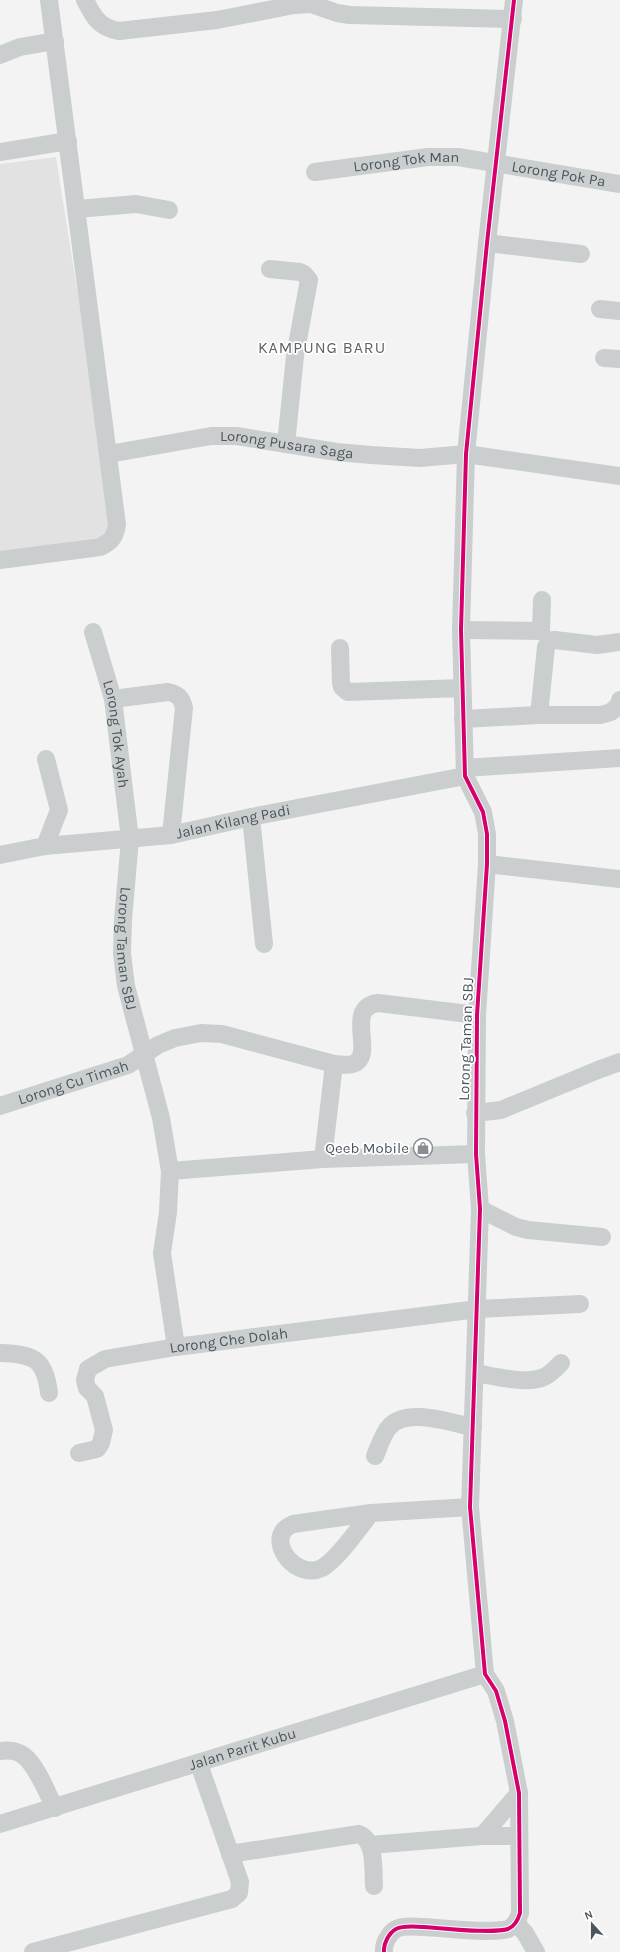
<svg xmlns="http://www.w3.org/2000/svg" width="620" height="1952" viewBox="0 0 620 1952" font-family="Karla,sans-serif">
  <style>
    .education { fill: #e2e2e3 }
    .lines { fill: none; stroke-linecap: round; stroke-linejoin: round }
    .minor { stroke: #cbcecf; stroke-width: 18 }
    .cycleway-casing { stroke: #fff; stroke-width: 6 }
    .cycleway { stroke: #d6006c; stroke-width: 4 }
    .labels { text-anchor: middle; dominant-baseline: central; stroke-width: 3.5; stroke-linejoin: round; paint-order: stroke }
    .street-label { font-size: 15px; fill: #4c565e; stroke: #fff }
    .poi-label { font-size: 15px; fill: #4c565e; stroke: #fff; text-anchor: end }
    .neighbourhood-label { font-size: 16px; letter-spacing: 1px; fill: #5f6367; stroke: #fff }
  </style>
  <rect width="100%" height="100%" fill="#f4f3f3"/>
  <polygon class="education" points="56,157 116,535 0,552 0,164"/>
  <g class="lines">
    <g class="minor">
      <path d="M85,0C93,16 99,28 119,31L217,20L294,5L311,4L337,13L350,15L513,19"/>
      <polyline points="0,55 20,47 55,41"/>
      <polyline points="0,152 68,141"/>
      <path id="s1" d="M315,172L428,157H458L620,184"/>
      <polyline points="77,209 136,204 169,210"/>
      <polyline points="487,243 581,254"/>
      <polyline points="270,269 300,272 304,274 309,280 295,356 286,444"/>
      <polyline points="600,309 620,311"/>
      <polyline points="604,358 620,359"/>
      <path id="s2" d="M109,454L211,436H236L337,452L371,455L420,458L466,454L620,476"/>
      <path d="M0,560L100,547C111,542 115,537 117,525L49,0"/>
      <polyline points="461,630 541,631 542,600"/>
      <path id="s3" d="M93,632L113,699L130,839L123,920L122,953L126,986L161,1118L170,1171L323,1159L476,1154"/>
      <polyline points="340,648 341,683 342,687 348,692 462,688"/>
      <path d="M113,699L168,692C178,694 182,698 184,708L171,835"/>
      <polyline points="539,715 546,647 549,641 555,640 597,645 620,642"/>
      <polyline points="463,719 539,715 601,715 611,712 619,705 620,700"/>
      <polyline points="465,768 620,758"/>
      <polyline points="251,817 264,944"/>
      <polyline points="45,846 59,810 46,759"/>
      <path id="s4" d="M0,855L45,846L171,835L251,817L465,776"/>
      <polyline points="487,864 620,879"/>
      <path id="s5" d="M0,1106L128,1065L158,1045L175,1038L201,1033L222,1034L334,1064C340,1064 348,1066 353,1064C377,1056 343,1008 378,1003L477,1015"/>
      <polyline points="475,1113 501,1110 598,1070 620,1062"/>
      <polyline points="323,1159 334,1064"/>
      <polyline points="170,1171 168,1212 162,1253 176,1347"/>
      <polyline points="480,1209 516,1227 528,1230 602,1237"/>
      <path d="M0,1353C33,1354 45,1358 49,1393"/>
      <path d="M475,1373C494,1376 527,1385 544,1377C551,1374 556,1368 561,1363"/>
      <path id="s6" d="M79,1453L97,1449L101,1443L104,1430L95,1396L87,1388L85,1380L88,1369L105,1359L176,1347L478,1309L580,1304"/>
      <path d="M375,1456C379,1447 383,1433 390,1426C408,1407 451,1423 473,1427"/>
      <path d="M371,1513C359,1528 337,1560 322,1568C298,1580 269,1546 285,1529C287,1527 291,1525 293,1524L371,1513L470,1507"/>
      <path d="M0,1751C8,1750 18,1751 24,1756C37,1766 47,1793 55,1808"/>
      <path id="s7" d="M0,1824L485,1674"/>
      <polyline points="482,1836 519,1793"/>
      <polyline points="370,1845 482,1836 519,1836"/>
      <path d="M230,1854L359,1834C376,1841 373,1870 374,1886"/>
      <polyline points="516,1923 525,1933 536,1952"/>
      <polyline points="33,1952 232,1899 239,1893 240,1882 199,1764"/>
      <path d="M384,1952C383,1944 389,1933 396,1929C404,1925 416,1927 424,1927C444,1928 490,1934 508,1929C515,1926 518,1920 520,1913L519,1793L505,1721L496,1691L485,1674L470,1507L480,1209L476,1154L477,1015L487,864V834L483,812L465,776L461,630L466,454L487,243L514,0"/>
    </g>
    <g class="cycleway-casing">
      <path id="cycleway" d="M384,1952C383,1944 389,1933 396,1929C404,1925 416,1927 424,1927C444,1928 490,1934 508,1929C515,1926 518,1920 520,1913L519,1793L505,1721L496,1691L485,1674L470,1507L480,1209L476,1154L477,1015L487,864V834L483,812L465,776L461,630L466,454L487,243L514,0"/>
    </g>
    <use href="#cycleway" class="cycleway"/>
  </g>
  <defs>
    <g id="shop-ring" transform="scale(1)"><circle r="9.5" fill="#fff" stroke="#878d92" stroke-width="1.5"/><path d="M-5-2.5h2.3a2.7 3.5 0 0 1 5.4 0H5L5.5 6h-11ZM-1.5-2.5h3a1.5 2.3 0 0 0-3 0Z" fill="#878d92"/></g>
  </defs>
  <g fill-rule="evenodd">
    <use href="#shop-ring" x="423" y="1148"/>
  </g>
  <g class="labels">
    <g class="street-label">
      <text stroke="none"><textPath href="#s1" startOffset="92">Lorong Tok Man</textPath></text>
      <text stroke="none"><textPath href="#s1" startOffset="246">Lorong Pok Pa</textPath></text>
      <text stroke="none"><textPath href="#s2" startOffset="180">Lorong Pusara Saga</textPath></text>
      <text stroke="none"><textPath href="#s3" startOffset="105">Lorong Tok Ayah</textPath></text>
      <text stroke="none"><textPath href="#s4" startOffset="236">Jalan Kilang Padi</textPath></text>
      <text stroke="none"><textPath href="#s3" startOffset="321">Lorong Taman SBJ</textPath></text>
      <text transform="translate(466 1039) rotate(-88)">Lorong Taman SBJ</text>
      <text stroke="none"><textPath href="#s5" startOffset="77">Lorong Cu Timah</textPath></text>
      <text stroke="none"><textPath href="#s6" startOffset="250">Lorong Che Dolah</textPath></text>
      <text stroke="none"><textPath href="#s7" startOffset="254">Jalan Parit Kubu</textPath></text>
    </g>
    <g class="poi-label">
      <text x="409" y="1148">Qeeb Mobile</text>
    </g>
    <g class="neighbourhood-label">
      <text x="322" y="347">KAMPUNG BARU</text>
    </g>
  </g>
  <g transform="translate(592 1924) rotate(339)" stroke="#ffffff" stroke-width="3" paint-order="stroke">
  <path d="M0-3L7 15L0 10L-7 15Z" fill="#4c565e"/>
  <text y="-6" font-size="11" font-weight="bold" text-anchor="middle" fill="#4c565e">N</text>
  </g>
</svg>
